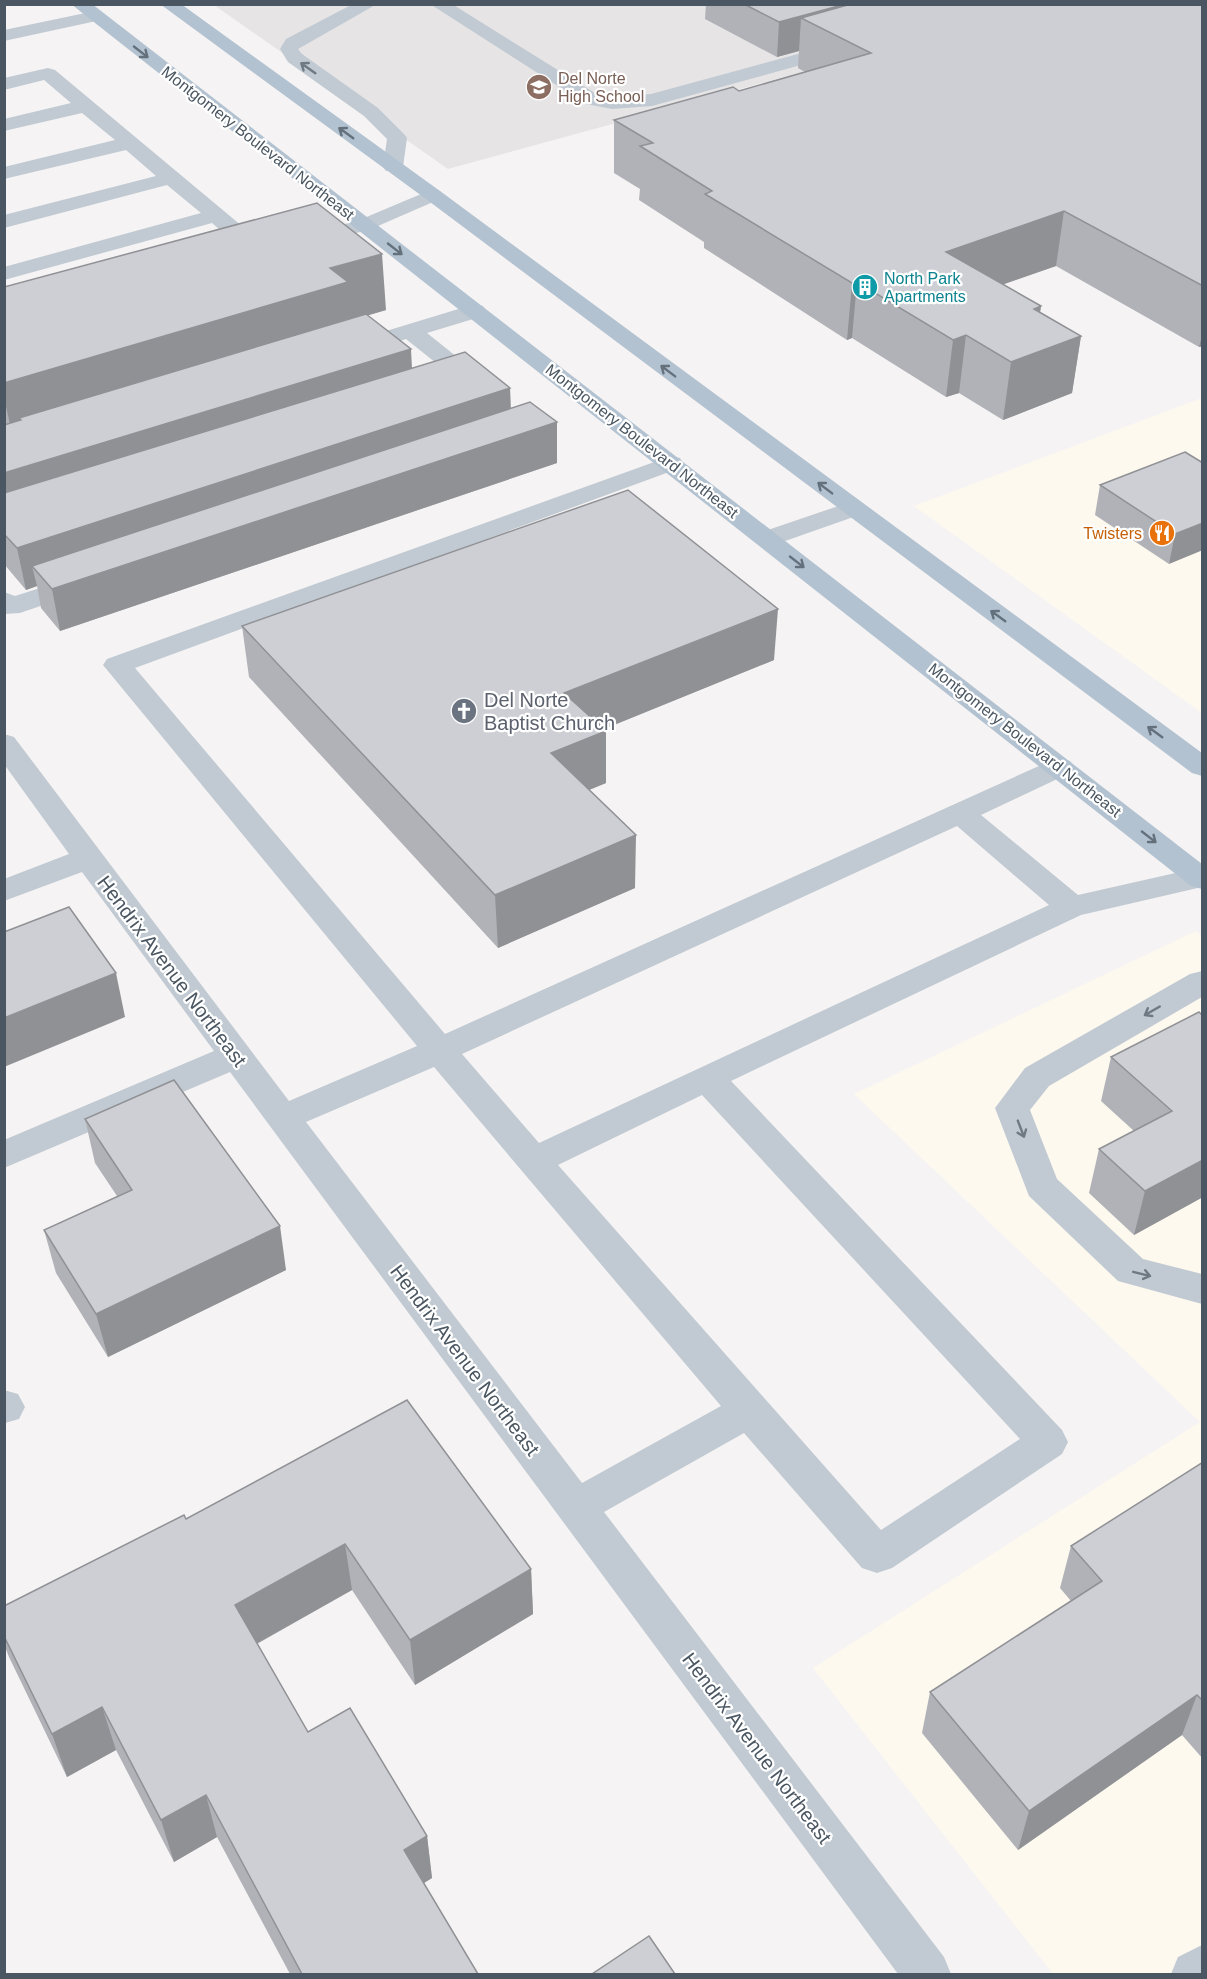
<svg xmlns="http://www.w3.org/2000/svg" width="1207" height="1979" viewBox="0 0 1207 1979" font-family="Arial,sans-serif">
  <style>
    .commercial { fill: #fdf9ef }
    .education { fill: #e6e4e5 }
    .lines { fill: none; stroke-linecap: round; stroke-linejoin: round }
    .minor { fill: #c1cad2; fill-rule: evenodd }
    .major { fill: #b3c2d1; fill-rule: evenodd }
    .wall { fill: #b0b2b7 }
    .shaded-wall { fill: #909195 }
    .building { fill: #cdcfd5; stroke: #909195; stroke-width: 1.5 }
    .oneway { stroke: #64717d }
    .oneway2 { stroke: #6e7983 }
    .labels { text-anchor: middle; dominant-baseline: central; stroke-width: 4.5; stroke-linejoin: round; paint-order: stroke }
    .far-education-label { font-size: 16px; fill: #785e54; stroke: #fff; text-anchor: start }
    .far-street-label { font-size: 16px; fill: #4a5661; stroke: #fff }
    .far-culture-label { font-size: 16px; fill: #0d838f; stroke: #fff; text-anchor: start }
    .far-food-label { font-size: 16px; fill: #c56008; stroke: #fff; text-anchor: end }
    .worship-label { font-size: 20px; fill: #5b616d; stroke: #fff; text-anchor: start }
    .street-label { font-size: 20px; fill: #4a5661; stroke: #fff }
  </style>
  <rect width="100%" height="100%" fill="#f5f3f3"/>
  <g class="commercial">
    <polygon points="1202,398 1202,713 914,506"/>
    <polygon points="1196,931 1202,936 1202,1974 1053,1974 813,1668 1200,1422 854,1094"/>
  </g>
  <polygon class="education" points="214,5 1047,5 448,169"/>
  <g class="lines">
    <g class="minor">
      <polygon points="353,4 377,4 298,49 302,54 378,108 404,134 407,138 403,167 400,171 386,171 383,167 387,139 364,116 288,62 280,49 286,39"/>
      <polygon points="430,4 452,4 598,95 612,97 651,94 842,42 848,44 851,48 848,52 652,106 612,109 586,104"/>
      <polygon points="95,11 101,12 104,16 101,20 4,41 4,30"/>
      <polygon points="48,68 55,70 267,247 270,252 267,257 259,258 251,257 212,223 4,280 4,267 201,213 167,185 4,228 4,215 156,176 126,150 4,179 4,167 115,140 82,113 4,131 4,119 71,103 44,80 4,90 4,78"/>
      <polygon points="433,189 440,191 443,195 440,199 371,229 308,246 300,245 297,240 300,235 357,221"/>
      <polygon points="475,304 483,306 486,311 483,316 427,333 487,381 491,386 487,391 479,393 471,391 406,339 394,343 386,341 383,336 386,331"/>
      <path d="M671,456L680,458L683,463L680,468L135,668L445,1034L1050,761L1060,758L1070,761L1075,767L1070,773L981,815L1078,895L1202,867V887L1081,915L731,1081L1062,1430L1068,1442L1062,1454L892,1568L877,1573L862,1568L744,1433L604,1512L944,1957L951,1974H898L230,1072L4,1168V1140L214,1051L82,872L4,901V879L69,854L4,764V734L14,737L289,1101L417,1046L103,665L107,659ZM957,826L1049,905L539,1143L462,1054ZM434,1067L721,1406L582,1483L306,1122ZM702,1095L1020,1439L881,1530L558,1165Z"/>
      <polygon points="853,501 862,504 866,509 862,514 768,547 759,545 755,539 759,533"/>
      <polygon points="81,575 90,577 94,583 90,589 20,613 4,614 4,592 15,596"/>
      <polygon points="1202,971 1202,997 1049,1086 1030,1110 1057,1179 1143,1259 1202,1274 1202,1304 1118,1281 1029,1196 995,1108 1025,1068 1190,974"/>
      <polygon points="4,1390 18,1394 25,1407 19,1419 5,1423"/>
      <polygon points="1202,1945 1202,1974 1171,1974 1178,1957"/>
    </g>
    <g class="major">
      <polygon points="71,4 92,4 1202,864 1202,889 1191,886"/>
      <polygon points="160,4 181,4 440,191 1202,753 1202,776 1192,773 426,199"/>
    </g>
  </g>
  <g class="wall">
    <polygon points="706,4 1203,4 1203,346 1199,347 1056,266 1003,284 1041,306 1040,312 1081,336 1072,393 1003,420 959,393 946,397 852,338 847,340 704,248 704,242 639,200 640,189 614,173 614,120 739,91 805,72 798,68 799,51 777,57 705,19"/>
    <polygon points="4,287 386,310 368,315 412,369 510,388 511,409 557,463 60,631 41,608 37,586 26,590 4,564"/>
    <polygon points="1203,463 1169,564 1095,515 1100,485"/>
    <polygon points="242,626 774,660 603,729 606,731 606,783 589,790 635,888 498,948 249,677"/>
    <polygon points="1203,1016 1203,1197 1134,1235 1089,1193 1099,1149 1134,1131 1101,1101 1111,1057"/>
    <polygon points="85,1119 286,1270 108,1357 56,1273 44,1230 117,1196 95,1163"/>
    <polygon points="1203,1462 1203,1759 1182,1735 1018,1850 922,1733 930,1692 1071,1601 1060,1588 1071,1546"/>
    <polygon points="186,1519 531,1569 533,1614 415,1685 352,1590 257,1644 308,1732 427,1836 432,1878 423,1883 478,1974 290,1974 217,1837 174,1862 116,1750 67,1777 9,1657 4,1644 4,1606"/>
  </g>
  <g class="shaded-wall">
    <polygon points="846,4 968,4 801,18 799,51 777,57 779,22"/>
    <polygon points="1064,211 1056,266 939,307 946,252"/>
    <polygon points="382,254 386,310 21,420 19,418 24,440 14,443 4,397 4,383 330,268"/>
    <polygon points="857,282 852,338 847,340 852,283"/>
    <polygon points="1041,306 1034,353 1081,336 1072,393 1003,420 1011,362 1034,309"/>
    <polygon points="1203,332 1203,346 1199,347"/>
    <polygon points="966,335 959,393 946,397 953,340"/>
    <polygon points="411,349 413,388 4,516 4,473"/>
    <polygon points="510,388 511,428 32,566 37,586 26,590 17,548"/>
    <polygon points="557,422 557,463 60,631 52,589"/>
    <polygon points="1203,523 1203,550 1169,564 1175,534"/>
    <polygon points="778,609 774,660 565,745 564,693"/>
    <polygon points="606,731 606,783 552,805 551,753"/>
    <polygon points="636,835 635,888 498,948 495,895"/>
    <polygon points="116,973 125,1017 4,1067 4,1018"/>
    <polygon points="1203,1160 1203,1197 1134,1235 1145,1191"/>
    <polygon points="280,1226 286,1270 108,1357 96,1314"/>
    <polygon points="345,1544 352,1590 245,1650 235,1605"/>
    <polygon points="531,1569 533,1614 415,1685 410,1640"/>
    <polygon points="1197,1695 1182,1735 1018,1850 1029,1811"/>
    <polygon points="102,1707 116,1750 67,1777 52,1734"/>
    <polygon points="206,1795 217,1837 174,1862 161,1820"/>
    <polygon points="427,1836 432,1878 410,1892 404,1850"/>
  </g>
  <g class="building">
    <polygon points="744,4 846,4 779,22"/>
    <polygon points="851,4 1203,4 1203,286 1064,211 946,252 1041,306 1034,309 1081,336 1011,362 966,335 953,340 857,282 852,283 705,194 712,191 640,146 653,143 614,120 733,87 739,91 871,53 801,18"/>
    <polygon points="317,203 382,254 330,268 348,282 4,383 4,287"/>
    <polygon points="366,314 411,349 4,473 4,425 21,420 19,418"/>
    <polygon points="465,352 510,388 17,548 4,534 4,493"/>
    <polygon points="530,402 557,422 52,589 32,566"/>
    <polygon points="1185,452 1203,463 1203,523 1175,534 1100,485"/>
    <polygon points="628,490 778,609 564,693 606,731 551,753 636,835 495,895 242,626"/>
    <polygon points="69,907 116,973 4,1018 4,932"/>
    <polygon points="1199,1012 1203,1016 1203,1160 1145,1191 1099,1149 1172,1111 1111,1057"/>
    <polygon points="174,1080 280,1226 96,1314 44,1230 132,1190 85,1119"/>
    <polygon points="407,1400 531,1569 410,1640 345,1544 235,1605 308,1732 350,1708 427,1836 404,1850 478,1974 302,1974 206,1795 161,1820 102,1707 52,1734 4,1636 4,1606 184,1515 186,1519"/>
    <polygon points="1203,1462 1203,1701 1197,1695 1029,1811 930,1692 1102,1581 1071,1546"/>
    <polygon points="649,1936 675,1974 592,1974"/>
  </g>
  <defs><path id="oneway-shaft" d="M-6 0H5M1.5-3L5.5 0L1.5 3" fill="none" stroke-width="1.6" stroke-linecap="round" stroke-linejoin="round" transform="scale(1.5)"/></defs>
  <g class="oneway">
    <use href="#oneway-shaft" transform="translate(141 52) rotate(38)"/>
    <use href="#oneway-shaft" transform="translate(346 133) rotate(-144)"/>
    <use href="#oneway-shaft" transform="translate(395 249) rotate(38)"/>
    <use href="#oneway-shaft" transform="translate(668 371) rotate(-143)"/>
    <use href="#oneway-shaft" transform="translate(825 488) rotate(-143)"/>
    <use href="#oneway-shaft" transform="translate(797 562) rotate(38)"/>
    <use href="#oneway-shaft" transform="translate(998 616) rotate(-144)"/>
    <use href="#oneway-shaft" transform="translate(1155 732) rotate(-144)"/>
    <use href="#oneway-shaft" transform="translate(1149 837) rotate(38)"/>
  </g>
  <g class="oneway2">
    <use href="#oneway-shaft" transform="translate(308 68) rotate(-145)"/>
    <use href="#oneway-shaft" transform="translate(1152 1011) rotate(150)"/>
    <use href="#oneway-shaft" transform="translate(1021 1129) rotate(69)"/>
    <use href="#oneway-shaft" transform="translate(1142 1274) rotate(14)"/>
  </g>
  <defs>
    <g id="school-disc" transform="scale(1.35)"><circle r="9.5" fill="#8d6e63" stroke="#fff"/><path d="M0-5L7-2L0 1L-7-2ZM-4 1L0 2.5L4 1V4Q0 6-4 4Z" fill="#fff"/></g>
    <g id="building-disc" transform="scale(1.35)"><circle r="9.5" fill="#0f9aa8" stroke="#fff"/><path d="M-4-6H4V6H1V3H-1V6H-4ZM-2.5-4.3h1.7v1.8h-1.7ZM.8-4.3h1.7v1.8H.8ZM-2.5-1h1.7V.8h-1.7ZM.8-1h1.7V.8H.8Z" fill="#fff"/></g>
    <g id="restaurant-disc" transform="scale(1.35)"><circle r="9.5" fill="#e8710a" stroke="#fff"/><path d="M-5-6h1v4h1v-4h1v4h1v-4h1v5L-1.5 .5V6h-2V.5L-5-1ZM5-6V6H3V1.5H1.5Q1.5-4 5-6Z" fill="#fff"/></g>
    <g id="church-disc" transform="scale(1.35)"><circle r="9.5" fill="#6b7280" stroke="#fff"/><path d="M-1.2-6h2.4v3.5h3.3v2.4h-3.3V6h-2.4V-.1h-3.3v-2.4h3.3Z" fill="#fff"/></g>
  </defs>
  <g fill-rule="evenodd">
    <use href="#school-disc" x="539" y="87"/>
    <use href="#building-disc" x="865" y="287"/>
    <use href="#restaurant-disc" x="1162" y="533"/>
    <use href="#church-disc" x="464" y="711"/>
  </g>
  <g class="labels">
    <g class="far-education-label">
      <text x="558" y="78">Del Norte<tspan x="558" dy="18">High School</tspan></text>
    </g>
    <g class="far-street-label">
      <text transform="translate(258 143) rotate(38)">Montgomery Boulevard Northeast</text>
      <text transform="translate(642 441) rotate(38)">Montgomery Boulevard Northeast</text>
      <text transform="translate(1025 740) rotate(38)">Montgomery Boulevard Northeast</text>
    </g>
    <g class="far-culture-label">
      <text x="884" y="278">North Park<tspan x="884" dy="18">Apartments</tspan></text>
    </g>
    <g class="far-food-label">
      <text x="1142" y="533">Twisters</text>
    </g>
    <g class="worship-label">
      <text x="484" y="700">Del Norte<tspan x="484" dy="23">Baptist Church</tspan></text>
    </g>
    <g class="street-label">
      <text transform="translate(172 971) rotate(53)">Hendrix Avenue Northeast</text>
      <text transform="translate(465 1360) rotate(53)">Hendrix Avenue Northeast</text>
      <text transform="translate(757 1748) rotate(53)">Hendrix Avenue Northeast</text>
    </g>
  </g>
  <rect width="1207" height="1979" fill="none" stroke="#4a5661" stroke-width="12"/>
</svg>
